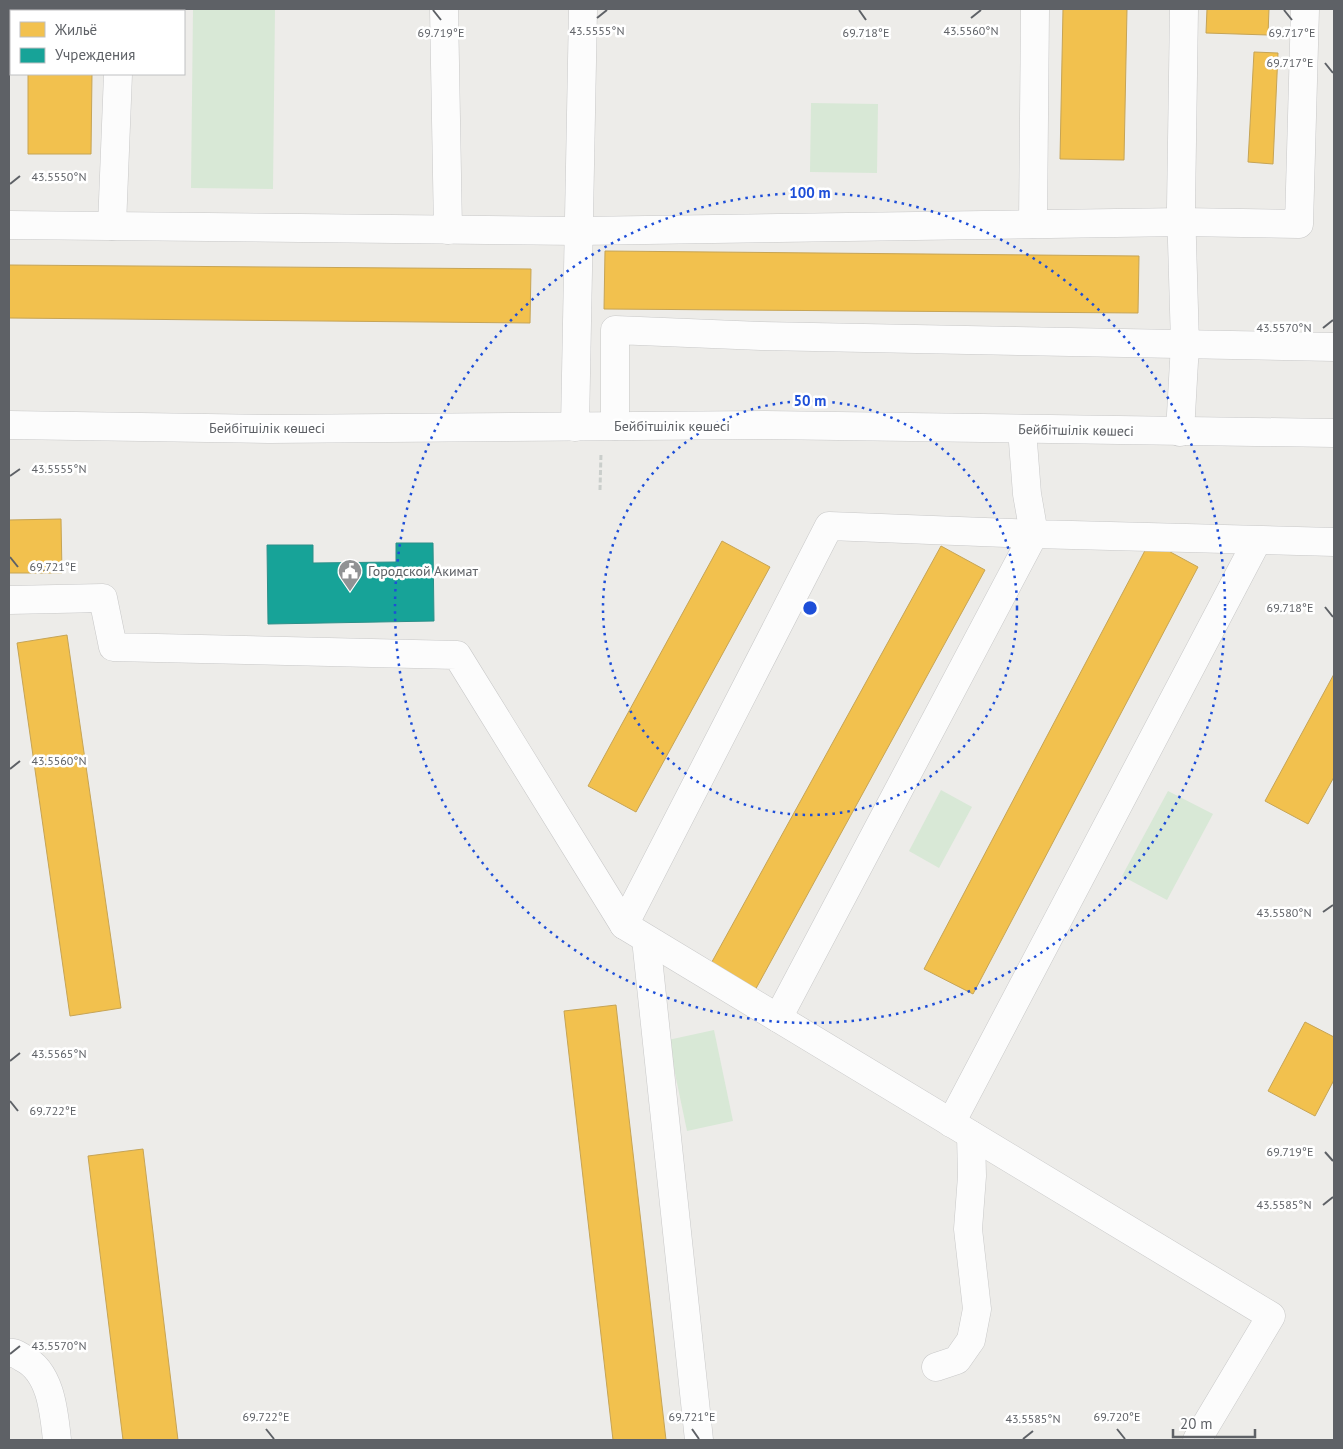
<svg xmlns="http://www.w3.org/2000/svg" width="1343" height="1449" viewBox="0 0 1343 1449" font-family="'PT Sans',sans-serif">
  <style>
    .green { fill: #d8e8d6 }
    .homes { fill: #f2c14e; stroke: #c6a455 }
    .public { fill: #17a398; stroke: #2c8f89 }
    .lines { fill: none; stroke-linecap: round; stroke-linejoin: round }
    .minor-casing { stroke: #c8c8c8; stroke-width: 29 }
    .path { stroke: #cacecb; stroke-width: 3; stroke-dasharray: 5 2.5; stroke-linecap: butt }
    .minor { stroke: #fcfcfc; stroke-width: 28 }
    .ticks { fill: none; stroke: #5e6166; stroke-width: 2 }
    .ring { fill: none; stroke: #1d4ed8; stroke-width: 2.5; stroke-dasharray: 2.5 5 }
    .labels { text-anchor: middle; dominant-baseline: central; stroke-width: 5; stroke-linejoin: round; paint-order: stroke }
    .street-label { font-size: 14px; fill: #5e6166; stroke: #fff }
    .poi-label { font-size: 14px; fill: #5e6166; stroke: #fff; text-anchor: start }
    .ticks-label { font-size: 12px; text-anchor: middle; fill: #5e6166; stroke: #fff; stroke-width: 5; stroke-linejoin: round; paint-order: stroke }
    .centre { fill: #1d4ed8; stroke: #fff; stroke-width: 2.5 }
    .ring-label { font-size: 15px; text-anchor: middle; font-weight: bold; fill: #1d4ed8; stroke: #fff; stroke-width: 5; stroke-linejoin: round; paint-order: stroke }
  </style>
  <rect width="100%" height="100%" fill="#edece9"/>
  <g class="green">
    <polygon points="193,9 275,9 273,189 191,188"/>
    <polygon points="811,103 878,104 877,173 810,172"/>
    <polygon points="941,790 972,807 939,868 909,851"/>
    <polygon points="1168,791 1213,814 1167,900 1122,876"/>
    <polygon points="714,1030 733,1121 687,1131 668,1040"/>
  </g>
  <g class="homes">
    <rect x="29" y="9" width="63" height="2"/>
    <polygon points="1063,9 1127,9 1124,160 1060,159"/>
    <polygon points="1207,9 1269,9 1268,35 1206,33"/>
    <polygon points="1254,52 1278,53 1273,164 1248,162"/>
    <polygon points="28,74 92,74 91,154 28,154"/>
    <polygon points="605,251 1139,256 1138,313 604,309"/>
    <polygon points="9,265 531,269 530,323 9,318"/>
    <polygon points="61,519 62,573 9,573 9,520"/>
    <polygon points="722,541 770,567 636,812 588,786"/>
    <polygon points="1150,541 1198,567 973,994 924,969"/>
    <polygon points="941,546 985,570 753,994 708,969"/>
    <polygon points="67,635 121,1008 70,1016 17,643"/>
    <polygon points="1334,674 1334,777 1308,824 1265,801"/>
    <polygon points="616,1005 666,1440 613,1440 564,1011"/>
    <polygon points="1305,1022 1334,1037 1334,1080 1315,1116 1268,1091"/>
    <polygon points="143,1149 178,1440 123,1440 88,1156"/>
  </g>
  <polygon class="public" points="396,543 433,543 434,621 268,624 267,545 313,545 313,563 396,562"/>
  <g class="lines">
    <g class="minor-casing">
      <g id="minor">
        <polyline points="444,9 448,230"/>
        <polyline points="120,11 120,9"/>
        <polyline points="1033,224 1035,9"/>
        <polyline points="9,225 579,231 1182,222 1299,224 1305,9"/>
        <polyline points="112,226 118,74"/>
        <polyline points="9,425 269,429 765,425 1334,433"/>
        <polyline points="615,426 615,330 761,336 1334,347"/>
        <polyline points="575,427 583,9"/>
        <polyline points="1022,429 1027,494 1034,534 1334,542"/>
        <polyline points="1180,432 1185,344 1181,207 1184,9"/>
        <polyline points="9,600 103,598 113,647 457,655 624,925 1271,1316 1197,1440"/>
        <polyline points="624,925 829,526 1034,534 778,1018"/>
        <polyline points="646,939 699,1440"/>
        <polyline points="951,1123 1257,541"/>
        <path d="M9,1353C15,1352 18,1355 23,1358C51,1372 54,1412 57,1440"/>
        <polyline points="936,1367 957,1360 971,1340 977,1309 968,1229 972,1176 971,1135"/>
      </g>
    </g>
    <polyline class="path" points="600,490 601,453"/>
    <use href="#minor" class="minor"/>
  </g>
  <path class="ticks" d="M433,10L441,20M859,10L866,20M1284,10L1292,20M597,18L607,10M971,18L981,10M1325,63L1333,73M10,184L20,176M1323,328L1333,320M10,476L20,469M10,557L18,567M1325,607L1333,617M10,769L20,761M1323,912L1333,905M10,1061L20,1053M10,1101L18,1111M1325,1152L1333,1161M1323,1205L1333,1197M10,1354L20,1346M266,1429L274,1439M692,1429L699,1439M1117,1429L1125,1439M1023,1439L1033,1431"/>
  <g class="ring">
    <circle cx="810" cy="608" r="207"/>
    <circle cx="810" cy="608" r="415"/>
  </g>
  <defs>
    <g id="civic-pin" transform="scale(1.25)"><path d="M0 17L-7.5 6A9.5 9.5 0 1 1 7.5 6Z" fill="#909294" stroke="#fff"/><path d="M-.6-6.5H3V-4.5H.6V-3L4-1V1h2V6H-6V1h2V-1L-.6-3ZM-1.2 2.5V6h2.4V2.5Z" fill="#fff"/></g>
  </defs>
  <g fill-rule="evenodd">
    <use href="#civic-pin" x="350" y="571"/>
  </g>
  <g class="labels">
    <g class="street-label">
      <text x="672" y="426">Бейбітшілік көшесі</text>
      <text x="267" y="428">Бейбітшілік көшесі</text>
      <text transform="translate(1076 430) rotate(1)">Бейбітшілік көшесі</text>
    </g>
    <g class="poi-label">
      <text x="368" y="571">Городской Акимат</text>
    </g>
  </g>
  <g class="ticks-label">
    <text x="597" y="35">43.5555°N</text>
    <text x="971" y="35">43.5560°N</text>
    <text x="441" y="37">69.719°E</text>
    <text x="866" y="37">69.718°E</text>
    <text x="1292" y="37">69.717°E</text>
    <text x="1290" y="67">69.717°E</text>
    <text x="59" y="181">43.5550°N</text>
    <text x="1284" y="332">43.5570°N</text>
    <text x="59" y="473">43.5555°N</text>
    <text x="53" y="571">69.721°E</text>
    <text x="1290" y="612">69.718°E</text>
    <text x="59" y="765">43.5560°N</text>
    <text x="1284" y="917">43.5580°N</text>
    <text x="59" y="1058">43.5565°N</text>
    <text x="53" y="1115">69.722°E</text>
    <text x="1290" y="1156">69.719°E</text>
    <text x="1284" y="1209">43.5585°N</text>
    <text x="59" y="1350">43.5570°N</text>
    <text x="266" y="1421">69.722°E</text>
    <text x="692" y="1421">69.721°E</text>
    <text x="1117" y="1421">69.720°E</text>
    <text x="1033" y="1423">43.5585°N</text>
  </g>
  <circle cx="810" cy="608" r="8" class="centre"/>
  <g class="ring-label">
    <text x="810" y="198">100 m</text>
    <text x="810" y="406">50 m</text>
  </g>
  <rect width="1343" height="1449" fill="none" stroke="#5e6166" stroke-width="20"/>
  <rect x="10" y="10" width="175" height="65" fill="#ffffff" stroke="#bfc0c2"/>
  <rect x="20" y="22" width="25" height="15" fill="#f2c14e" stroke="#bfc0c2"/>
  <text x="55" y="35" font-size="15" fill="#5e6166">Жильё</text>
  <rect x="20" y="48" width="25" height="15" fill="#17a398" stroke="#bfc0c2"/>
  <text x="55" y="60" font-size="15" fill="#5e6166">Учреждения</text>
  <path d="M1173 1429v8h82v-8" fill="none" stroke="#5e6166" stroke-width="2.5"/>
  <text x="1180" y="1429" font-size="15" fill="#5e6166" stroke="#ffffff" stroke-width="4" paint-order="stroke">20 m</text>
</svg>
